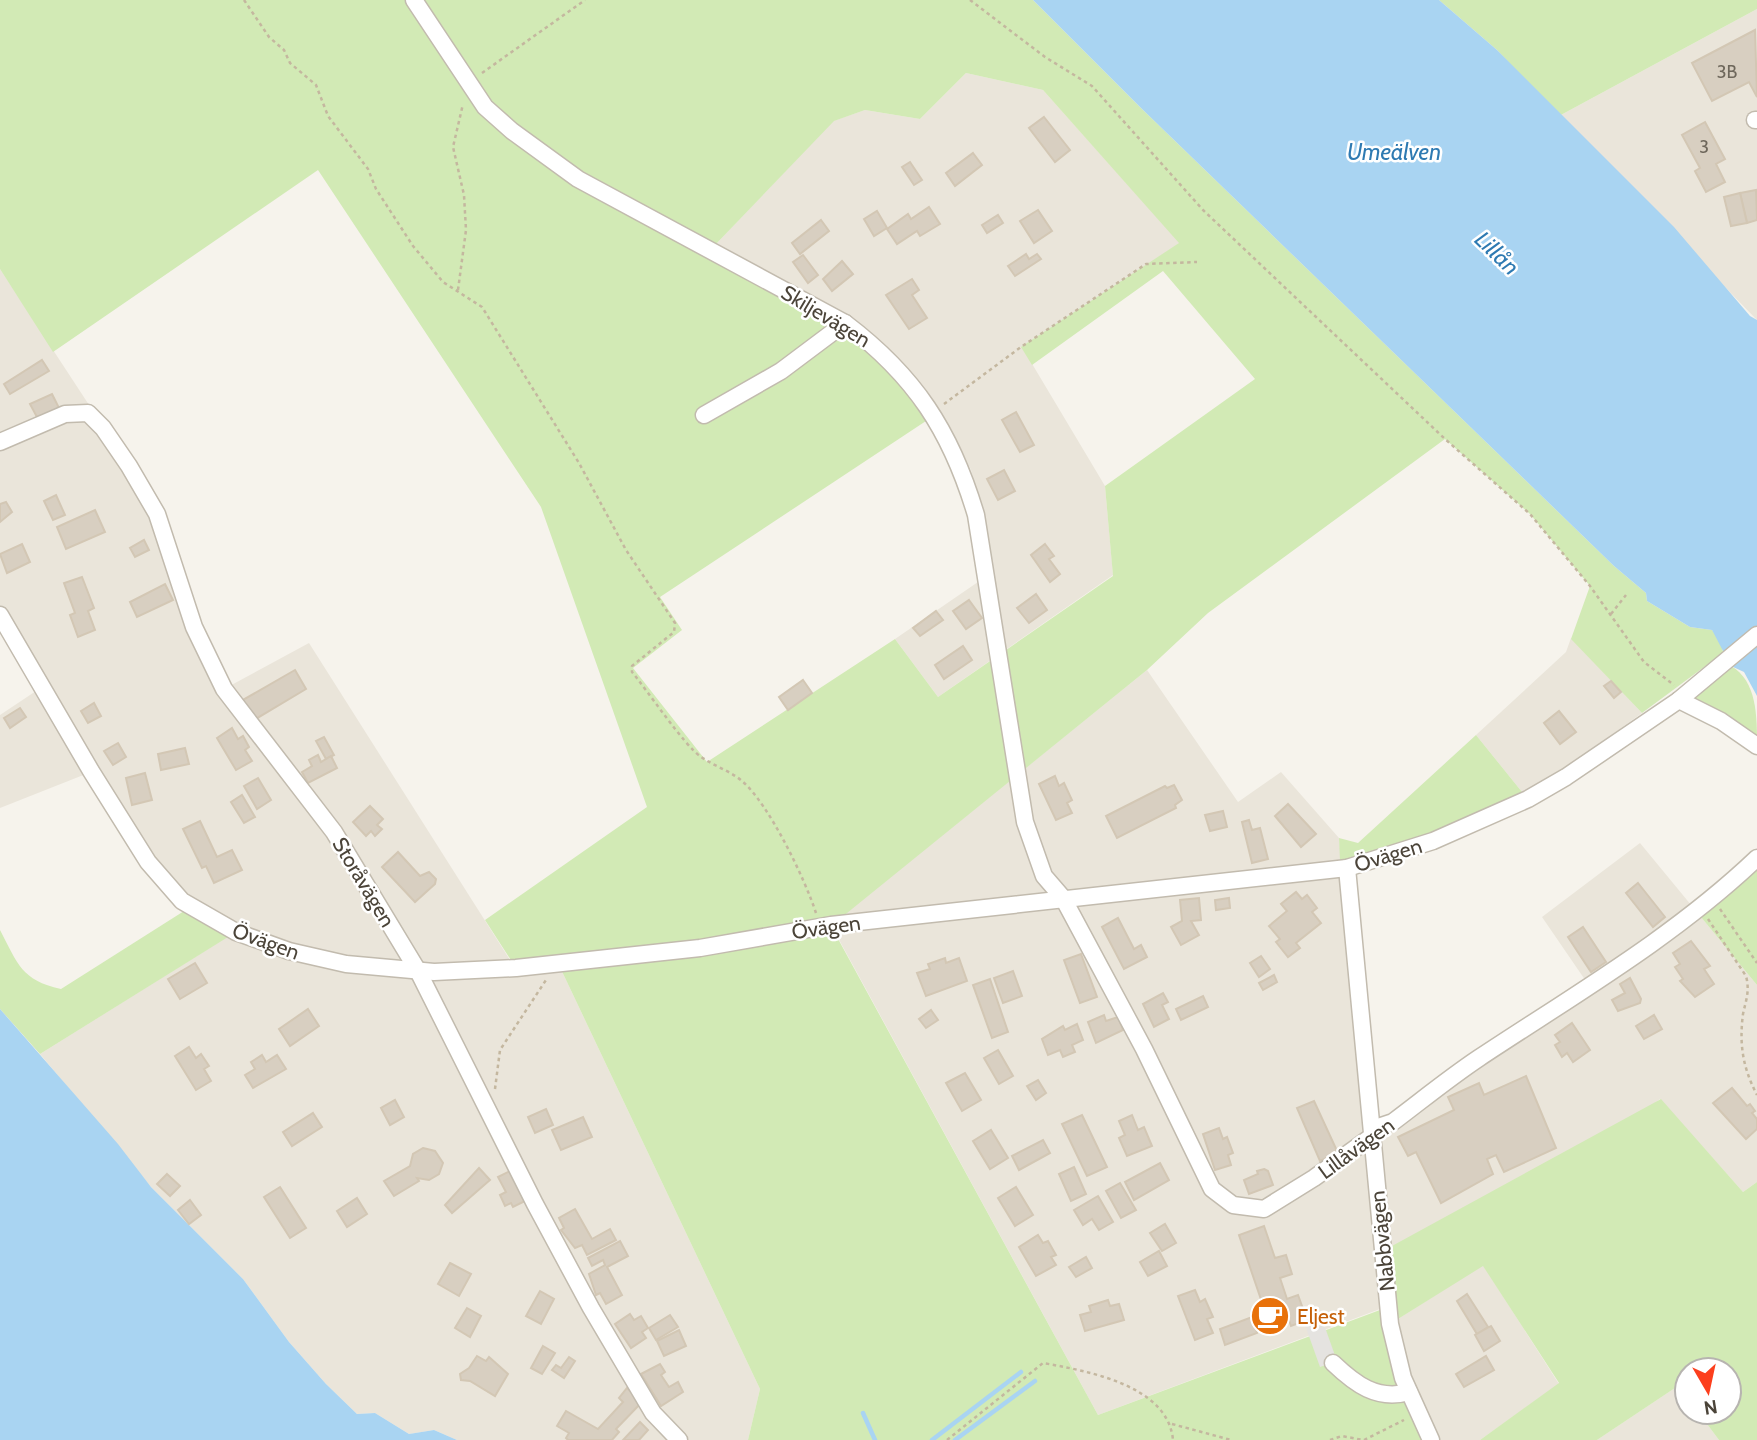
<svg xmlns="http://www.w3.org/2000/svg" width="1757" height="1440" viewBox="0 0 1757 1440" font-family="Cabin,sans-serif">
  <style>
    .residential { fill: #eae5da }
    .green { fill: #d2eab5; fill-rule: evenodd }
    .parking { fill: #e5e3e0 }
    .water { fill: #a9d4f2 }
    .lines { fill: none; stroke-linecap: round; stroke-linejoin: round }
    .stream { stroke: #a9d4f2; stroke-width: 4.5 }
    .building { fill: #d8cfc1; stroke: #d3c7b4; stroke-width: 2 }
    .minor-casing { stroke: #c2bbae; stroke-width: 19 }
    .path { stroke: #c4b79f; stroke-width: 2.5; stroke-dasharray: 3.5 3.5; stroke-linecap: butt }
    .minor { stroke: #fff; stroke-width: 16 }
    .labels { text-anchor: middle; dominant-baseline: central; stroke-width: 5; stroke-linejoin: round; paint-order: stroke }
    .number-label { font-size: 18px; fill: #6e675b }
    .street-label { font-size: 21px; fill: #4b4439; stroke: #fff }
    .food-label { font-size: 21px; fill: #c56008; stroke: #fff; text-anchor: start }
    .water-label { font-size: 23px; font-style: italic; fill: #2e7ab2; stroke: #fff }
  </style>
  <rect width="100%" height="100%" fill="#f6f3ec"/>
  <g class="residential">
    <polygon points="1757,9 1757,320 1559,116"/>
    <polygon points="966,73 1043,90 1180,243 1022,347 1105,486 1113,575 938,697 895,639 994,571 983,512 971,470 952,431 916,378 851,318 716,244 833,121 865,110 920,119"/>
    <polygon points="0,269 129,466 224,689 309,643 515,968 558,963 760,1389 748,1440 457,1440 434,1430 409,1434 375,1413 357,1414 326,1384 289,1342 243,1279 151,1187 40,1054 235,932 182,901 91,772 0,808 0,715 42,687 0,615"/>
    <polygon points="1571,638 1642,713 1563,770 1522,792 1476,735 1566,652"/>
    <polygon points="1147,670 1238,802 1281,772 1339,838 1364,1110 1362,1134 1381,1136 1478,1063 1592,990 1542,917 1640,843 1757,985 1757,1182 1743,1192 1660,1099 1388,1306 1098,1415 831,925"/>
    <polygon points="1483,1265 1559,1384 1480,1440 1431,1440 1390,1324"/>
    <polygon points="1678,1386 1687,1398 1687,1412 1698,1412 1719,1440 1597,1440"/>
  </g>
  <g class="green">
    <path d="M0,0H1033L1142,109L1614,566L1646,593L1647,601L1690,627L1712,630L1722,643L1723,653L1642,713L1571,639L1590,586L1530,514L1445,439L1208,613L1147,670L831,926L1098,1415L1388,1307L1381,1252L1661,1099L1743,1192L1757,1182V1440H1719L1698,1412H1729V1370H1687V1398L1678,1386L1597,1440H1480L1559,1383L1483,1266L1390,1324L1431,1440H748L760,1389L558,963L516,968L485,920L647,807L541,507L318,170L53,352L0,269ZM966,73L1043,90L1179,243L1021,347L1032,365L1163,271L1255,379L1105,486L1113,576L938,697L895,639L707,762L633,668L682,630L660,597L929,419L906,387L847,333L784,376L701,422L696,413L779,366L835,326L691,240L716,244L834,121L865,110L920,119Z"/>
    <polygon points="1439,0 1757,0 1757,9 1559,116 1497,50"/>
    <path d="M1731,666C1757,681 1757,716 1757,746L1679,700Z"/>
    <polygon points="1476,735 1522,792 1427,834 1340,861 1339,838 1358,843"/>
    <polygon points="1757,858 1757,985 1696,911"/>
    <path d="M192,906L236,932L40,1054L0,1009V930C18,964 21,980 61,989Z"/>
  </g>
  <polygon class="parking" points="1322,1319 1337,1361 1320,1367 1305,1325"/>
  <g class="water">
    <polygon points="1033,0 1439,0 1497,50 1674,227 1750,316 1757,320 1757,696 1744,672 1731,666 1712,630 1690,627 1647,601 1646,593 1614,566 1142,109"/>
    <polygon points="0,1009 118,1144 151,1187 243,1279 289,1342 326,1384 357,1414 375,1413 409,1434 434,1430 457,1440 0,1440"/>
  </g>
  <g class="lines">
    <g class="stream">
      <polyline points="863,1413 875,1440"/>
      <polyline points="932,1440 1021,1372"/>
      <polyline points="955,1440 1035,1381"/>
    </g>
  </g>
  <g class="building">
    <polygon points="1755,30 1757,97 1749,82 1712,101 1692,63"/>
    <polygon points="1044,117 1070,150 1055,162 1029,128"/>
    <polygon points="1705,122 1725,159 1716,164 1725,182 1706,192 1695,171 1700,168 1682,135"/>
    <polygon points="973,153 982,165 955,186 946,173"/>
    <polygon points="910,162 922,180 914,185 902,167"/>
    <polygon points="1756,190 1757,220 1747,223 1740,193"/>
    <polygon points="1740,193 1747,223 1731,226 1724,197"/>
    <polygon points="929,207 940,224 920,236 917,231 897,244 887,229 908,214 911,219"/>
    <polygon points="1038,210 1052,231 1034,243 1020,221"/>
    <polygon points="877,211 887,228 874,236 864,219"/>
    <polygon points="998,215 1003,223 987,233 982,225"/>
    <polygon points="821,220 829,231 800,254 792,243"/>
    <polygon points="1026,254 1029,259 1037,254 1041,259 1015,276 1008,266"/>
    <polygon points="803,255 818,275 808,283 793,262"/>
    <polygon points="842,261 853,274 832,291 823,279"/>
    <polygon points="912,279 919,290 912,295 927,318 909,329 886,295"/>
    <polygon points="42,360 49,371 10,394 4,384"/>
    <polygon points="52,394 59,408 38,419 30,404"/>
    <polygon points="1016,412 1034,445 1020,452 1002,420"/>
    <polygon points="1004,470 1015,491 998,500 987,479"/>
    <polygon points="56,495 65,515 53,520 44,501"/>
    <polygon points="6,502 12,512 0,522 0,504"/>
    <polygon points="95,510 105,532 66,549 57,527"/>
    <polygon points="144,540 149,550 135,557 130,548"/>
    <polygon points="22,544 30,562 7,573 0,554"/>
    <polygon points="1045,544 1054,556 1049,559 1060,574 1050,582 1031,555"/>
    <polygon points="82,577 94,608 88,611 95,630 78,637 70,615 75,613 64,583"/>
    <polygon points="165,584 173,600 137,617 130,602"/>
    <polygon points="1036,594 1047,610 1029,623 1017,608"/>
    <polygon points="969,600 982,618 966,629 953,611"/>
    <polygon points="936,611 943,620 920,636 913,628"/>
    <polygon points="963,646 972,660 944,679 935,665"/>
    <polygon points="295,670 306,689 254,720 243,700"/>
    <polygon points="803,680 812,693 788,710 779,697"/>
    <polygon points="1611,681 1621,692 1614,698 1604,686"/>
    <polygon points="94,703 101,716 88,723 81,711"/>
    <polygon points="20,708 26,717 10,728 4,718"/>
    <polygon points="1559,711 1576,732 1560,744 1544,723"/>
    <polygon points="232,728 238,739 243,736 249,747 245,750 252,761 236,770 217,738"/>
    <polygon points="324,737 334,755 326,759 316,741"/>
    <polygon points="118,743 126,757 113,765 104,751"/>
    <polygon points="185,748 189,764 161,770 158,754"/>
    <polygon points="318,755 321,762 331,756 337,768 308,783 302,772 312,766 309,760"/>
    <polygon points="145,773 152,800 132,805 126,778"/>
    <polygon points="1055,776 1059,786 1064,783 1072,800 1067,803 1072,813 1056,820 1039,784"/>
    <polygon points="258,778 271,800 257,809 244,786"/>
    <polygon points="1174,785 1182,800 1175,805 1176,808 1117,838 1106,816 1165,786 1167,788"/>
    <polygon points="242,795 255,817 244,823 231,802"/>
    <polygon points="1288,804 1316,834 1301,847 1275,816"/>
    <polygon points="370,806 383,819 377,825 382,829 375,836 371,831 366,836 353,822"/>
    <polygon points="1223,811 1227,827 1210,831 1205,815"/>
    <polygon points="1249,820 1252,830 1260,828 1268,859 1252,863 1242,822"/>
    <polygon points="200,821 217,857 232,850 242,870 214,883 206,866 202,868 183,829"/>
    <polygon points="398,852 420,876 429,872 436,879 435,884 415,902 382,867"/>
    <polygon points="1638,883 1665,917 1653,927 1626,893"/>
    <polygon points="1296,892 1302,899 1307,895 1317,908 1312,912 1321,923 1296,943 1300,948 1288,957 1276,942 1280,939 1269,926 1287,911 1281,904"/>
    <polygon points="1199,898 1201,920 1191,921 1199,935 1181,945 1171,927 1182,921 1180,900"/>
    <polygon points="1229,898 1230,908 1216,910 1215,900"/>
    <polygon points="1118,918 1134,949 1141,945 1147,957 1124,969 1102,927"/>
    <polygon points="1583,927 1606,962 1591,972 1568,937"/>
    <polygon points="1691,941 1710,966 1704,969 1714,984 1695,997 1680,981 1683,979 1675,967 1680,964 1673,953"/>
    <polygon points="1081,954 1097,997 1080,1003 1064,960"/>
    <polygon points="1261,956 1270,969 1259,977 1250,963"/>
    <polygon points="945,958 946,963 959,958 967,981 926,996 917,973 930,969 928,964"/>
    <polygon points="195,963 207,983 180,999 168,979"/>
    <polygon points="1013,971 1022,996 1003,1003 994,978"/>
    <polygon points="1274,975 1277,982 1263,990 1259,983"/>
    <polygon points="1630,978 1641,999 1640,1003 1618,1011 1612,1000 1625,993 1620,984"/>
    <polygon points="990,979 1008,1032 992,1038 973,985"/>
    <polygon points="1163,993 1168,1002 1162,1005 1169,1019 1154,1027 1143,1004"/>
    <polygon points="1203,996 1208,1007 1181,1020 1176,1009"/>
    <polygon points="308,1009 319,1026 290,1046 279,1029"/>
    <polygon points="931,1010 938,1020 926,1028 919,1019"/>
    <polygon points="1104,1015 1106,1021 1118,1017 1123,1030 1096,1043 1088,1022"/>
    <polygon points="1654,1015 1662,1029 1644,1039 1636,1026"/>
    <polygon points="1572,1023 1590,1050 1573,1062 1567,1053 1562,1057 1555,1045 1560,1042 1555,1035"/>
    <polygon points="1077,1024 1083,1040 1072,1045 1075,1052 1063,1057 1060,1050 1048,1055 1042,1039 1063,1026 1065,1030"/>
    <polygon points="189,1047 196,1058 201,1054 209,1066 204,1069 211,1081 196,1090 175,1056"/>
    <polygon points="998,1050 1013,1076 999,1084 984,1058"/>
    <polygon points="262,1055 266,1062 277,1055 286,1069 253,1088 245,1075 255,1069 251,1062"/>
    <polygon points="965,1073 981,1100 962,1111 946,1083"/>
    <polygon points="1526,1076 1556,1148 1504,1172 1496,1155 1487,1159 1493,1174 1441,1203 1416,1152 1408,1156 1398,1137 1454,1110 1448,1097 1479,1083 1484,1095"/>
    <polygon points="1038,1080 1046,1093 1036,1100 1027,1086"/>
    <polygon points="1732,1088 1747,1106 1750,1104 1755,1111 1752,1113 1757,1119 1757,1129 1746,1139 1713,1103"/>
    <polygon points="395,1100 404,1117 390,1125 381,1108"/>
    <polygon points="1314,1101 1338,1153 1320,1161 1297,1108"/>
    <polygon points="546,1109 553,1125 535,1133 528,1117"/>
    <polygon points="313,1113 322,1127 292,1146 283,1132"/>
    <polygon points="1082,1115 1107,1167 1087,1176 1062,1124"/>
    <polygon points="1132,1115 1138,1130 1144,1127 1152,1146 1127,1156 1119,1138 1125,1135 1119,1121"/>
    <polygon points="583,1117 592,1137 561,1150 552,1130"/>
    <polygon points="1219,1128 1223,1139 1227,1137 1233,1153 1228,1155 1231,1165 1215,1170 1203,1134"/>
    <polygon points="991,1130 1008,1158 990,1169 973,1141"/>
    <polygon points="1043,1140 1050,1153 1019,1170 1012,1156"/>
    <polygon points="423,1148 435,1151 443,1163 439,1174 429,1180 417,1178 419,1181 394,1196 384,1181 410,1166 413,1154"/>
    <polygon points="1160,1163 1169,1180 1134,1200 1125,1182"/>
    <polygon points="1074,1167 1086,1194 1071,1201 1059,1174"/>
    <polygon points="479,1168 490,1180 452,1213 445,1205"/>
    <polygon points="1264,1169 1268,1171 1273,1185 1249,1194 1244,1180 1258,1174 1257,1171"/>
    <polygon points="512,1170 527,1200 513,1207 511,1203 505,1206 500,1195 506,1192 498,1177"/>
    <polygon points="167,1174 180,1186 170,1196 157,1184"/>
    <polygon points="1120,1183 1136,1210 1121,1218 1106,1191"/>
    <polygon points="280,1187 306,1228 290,1238 264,1197"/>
    <polygon points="1016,1187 1033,1215 1015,1226 998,1198"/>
    <polygon points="1098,1196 1113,1222 1099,1230 1092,1219 1083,1225 1074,1210"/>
    <polygon points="357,1198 367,1214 347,1227 337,1211"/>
    <polygon points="190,1200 201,1215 189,1224 178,1210"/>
    <polygon points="575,1209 592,1239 610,1229 616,1240 587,1255 582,1245 575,1248 561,1230 564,1228 559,1218"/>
    <polygon points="1165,1224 1176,1243 1162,1251 1150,1233"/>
    <polygon points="1264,1226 1275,1258 1286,1255 1292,1274 1280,1278 1287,1299 1298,1295 1307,1320 1291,1326 1287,1314 1268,1320 1239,1235"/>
    <polygon points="1038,1235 1043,1243 1048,1241 1056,1255 1051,1257 1056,1265 1036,1276 1019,1247"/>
    <polygon points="620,1241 628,1256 607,1267 622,1295 606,1304 600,1293 596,1295 589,1274 605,1265 603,1260 592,1266 588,1258"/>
    <polygon points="1159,1251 1167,1266 1148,1276 1140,1262"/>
    <polygon points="1086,1257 1092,1268 1076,1277 1069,1267"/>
    <polygon points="450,1263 471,1274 459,1296 438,1284"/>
    <polygon points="1195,1290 1200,1302 1205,1299 1213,1317 1207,1319 1213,1333 1195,1340 1178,1296"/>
    <polygon points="540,1291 554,1299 541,1324 526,1316"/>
    <polygon points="1467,1294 1488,1327 1477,1334 1457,1301"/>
    <polygon points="1108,1300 1110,1306 1119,1304 1124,1320 1085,1331 1080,1315 1091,1312 1089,1306"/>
    <polygon points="467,1308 481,1316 470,1337 455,1328"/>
    <polygon points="630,1314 634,1320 641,1316 648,1328 642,1332 646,1338 631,1348 615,1324"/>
    <polygon points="670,1315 678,1327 656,1340 649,1328"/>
    <polygon points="1252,1317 1257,1333 1225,1345 1220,1329"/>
    <polygon points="1491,1326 1500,1341 1484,1351 1475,1335"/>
    <polygon points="679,1330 686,1346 664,1356 657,1341"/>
    <polygon points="543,1346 555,1353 542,1374 531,1368"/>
    <polygon points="477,1356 486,1361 489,1357 508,1374 495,1396 470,1381 461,1380 460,1374 469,1368"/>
    <polygon points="1486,1356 1494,1370 1464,1387 1456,1374"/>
    <polygon points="569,1357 575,1361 564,1378 552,1370 556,1365 561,1368"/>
    <polygon points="660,1364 665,1372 661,1375 669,1387 678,1382 683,1392 661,1406 641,1374"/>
    <polygon points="627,1388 642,1402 616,1429 619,1432 612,1440 568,1440 566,1438 569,1433 557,1426 566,1411 598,1429 623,1402 619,1398"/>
    <polygon points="640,1422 648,1430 639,1440 623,1440"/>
  </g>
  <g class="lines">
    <g class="minor-casing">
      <g id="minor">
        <path d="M414,0L485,107L512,131L578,179L845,323C915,376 951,431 976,515L1025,822L1044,876L1063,898L1144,1049L1212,1189L1233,1205L1264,1209L1314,1178L1371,1137L1381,1126L1393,1122C1421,1101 1449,1078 1479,1058C1574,995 1674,937 1757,858"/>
        <polyline points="1755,120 1757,120"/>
        <polyline points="704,415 781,371 845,323"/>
        <polyline points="0,442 65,414 88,413 103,428 129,466 157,514 194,627 224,689 334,832 418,971 535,1204 591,1308 653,1413 679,1440"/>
        <polyline points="0,615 91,771 148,862 182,901 236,932 289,951 346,964 434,972 516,968 700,948 831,925 1347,868 1433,841 1528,799 1566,777 1679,700 1757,635"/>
        <polyline points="1679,700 1721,721 1757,746"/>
        <polyline points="1347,868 1390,1324 1403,1378 1431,1440"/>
        <path d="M1333,1363C1355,1384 1377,1401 1409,1392"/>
      </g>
    </g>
    <g class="path">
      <path d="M244,0L269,37L284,50L290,63L316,85L328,116L368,169L376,189L413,246L443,282L482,307L579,463L626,550L675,623L674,632L632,666V672C647,690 684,745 700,756C713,766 729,770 742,781C769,804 805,879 816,913"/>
      <polyline points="970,0 1045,57 1092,86 1203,210 1445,439 1530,514 1590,586 1644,662 1674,685"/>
      <polyline points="482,73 585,0"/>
      <polyline points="458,290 466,230 464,195 453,147 463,104"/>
      <polyline points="944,404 1021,347 1146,264 1197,262"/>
      <polyline points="1611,614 1626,595"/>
      <polyline points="1720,909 1757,963"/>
      <path d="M1708,919L1746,976C1750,991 1746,1000 1743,1014C1739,1045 1743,1068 1757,1095"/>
      <polyline points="495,1089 500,1050 546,980"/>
      <polyline points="1172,1424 1231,1440"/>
      <path d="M947,1440L1043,1363C1087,1371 1168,1385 1173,1440"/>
      <polyline points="1330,1440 1342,1436 1363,1440"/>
      <polyline points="1364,1440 1404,1420"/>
    </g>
    <use href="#minor" class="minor"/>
  </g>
  <defs>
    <g id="cafe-disc" transform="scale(2.0125)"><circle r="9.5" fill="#e8710a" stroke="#fff"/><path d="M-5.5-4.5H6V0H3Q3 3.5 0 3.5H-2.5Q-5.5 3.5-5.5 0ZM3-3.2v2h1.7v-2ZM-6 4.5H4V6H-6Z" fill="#fff"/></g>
  </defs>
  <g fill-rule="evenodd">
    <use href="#cafe-disc" x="1270" y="1316"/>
  </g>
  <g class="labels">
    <g class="number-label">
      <text x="1727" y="72">3B</text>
      <text x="1704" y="147">3</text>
    </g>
    <g class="street-label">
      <text transform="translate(826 316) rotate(31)">Skiljevägen</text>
      <text transform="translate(1388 855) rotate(-17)">Övägen</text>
      <text transform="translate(364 882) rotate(59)">Storåvägen</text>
      <text transform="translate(826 927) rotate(-8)">Övägen</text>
      <text transform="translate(266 941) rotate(20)">Övägen</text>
      <text transform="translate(1356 1148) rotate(-36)">Lillåvägen</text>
      <text transform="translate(1382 1241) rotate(-96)">Nabbvägen</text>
    </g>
    <g class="food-label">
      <text x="1297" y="1316">Eljest</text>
    </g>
    <g class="water-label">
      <text x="1394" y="152">Umeälven</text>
      <text transform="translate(1497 253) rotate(44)">Lillån</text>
    </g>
  </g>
  <g transform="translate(1708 1391) rotate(171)"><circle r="33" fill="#ffffff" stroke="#b7b4b0" stroke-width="2"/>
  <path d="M0-5L12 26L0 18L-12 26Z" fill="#fc3f1d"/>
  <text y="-10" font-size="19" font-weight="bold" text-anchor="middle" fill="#4b4439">N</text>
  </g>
</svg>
